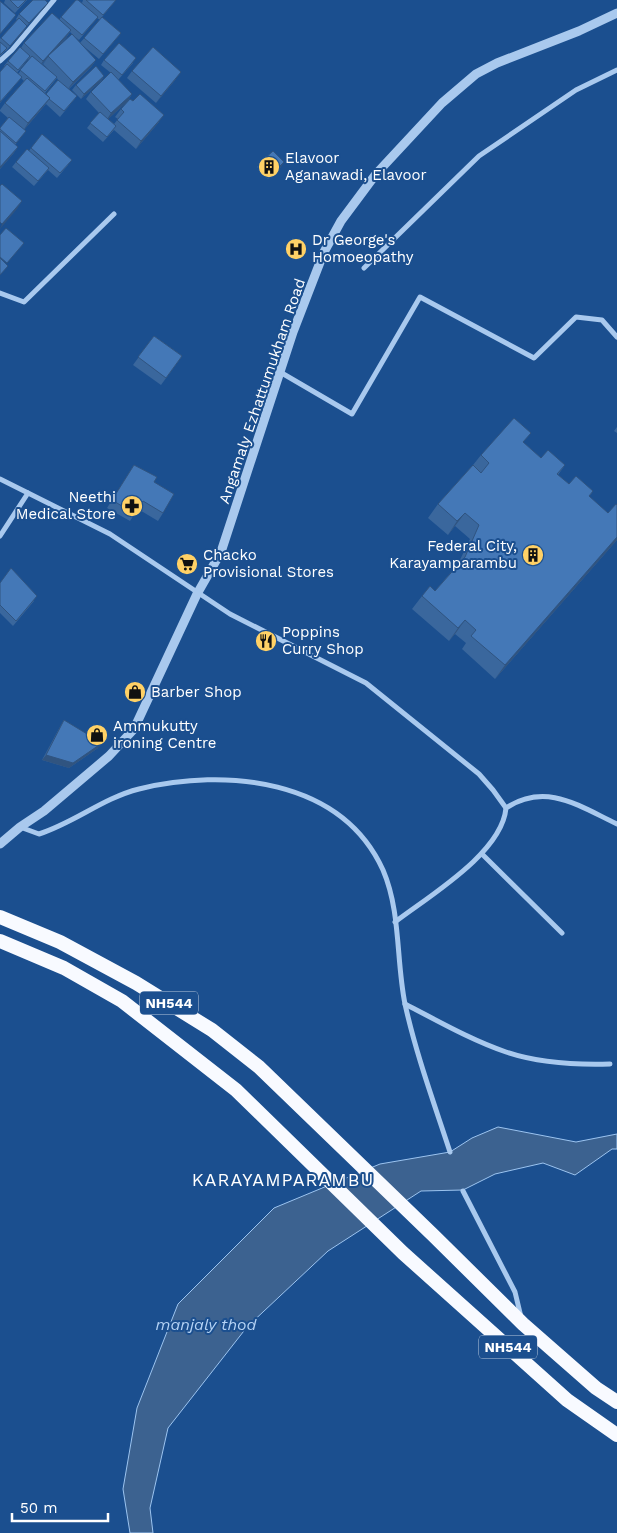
<svg xmlns="http://www.w3.org/2000/svg" width="617" height="1533" viewBox="0 0 617 1533" font-family="'Work Sans',sans-serif">
  <style>
    .water { fill: #3c6290; stroke: #9cc4f0 }
    .lines { fill: none; stroke-linecap: round; stroke-linejoin: round }
    .minor { stroke: #a9c9ee; stroke-width: 5 }
    .tertiary { stroke: #a9c9ee; stroke-width: 9 }
    .trunk { stroke: #f8faff; stroke-width: 14 }
    .wall { fill: #3a679d; fill-rule: evenodd }
    .shaded-wall { fill: #305480 }
    .building { fill: #4478b7; stroke: #305480 }
    .labels { text-anchor: middle; dominant-baseline: central; stroke-width: 4; stroke-linejoin: round; paint-order: stroke }
    .shield { fill: #1b4f8f; stroke: #bbcadd; stroke-width: 1 }
    .shield-label { font-size: 14px; font-weight: bold; fill: #fff }
    .poi-label { font-size: 15px; fill: #fff; stroke: #1b4f8f; text-anchor: start }
    .street-label { font-size: 15px; fill: #fff; stroke: #1b4f8f }
    .water-label { font-size: 16px; font-style: italic; fill: #b5d3f5; stroke: #1b4f8f }
    .quarter-label { font-size: 18px; letter-spacing: 1px; fill: #fff; stroke: #1b4f8f }
  </style>
  <rect width="100%" height="100%" fill="#1b4f8f"/>
  <polygon class="water" points="498,1127 576,1142 617,1134 617,1149 612,1149 575,1175 543,1163 495,1174 463,1190 421,1191 328,1251 247,1327 168,1428 150,1508 153,1533 130,1533 123,1489 137,1408 178,1304 274,1208 380,1164 450,1152 472,1138"/>
  <g class="lines">
    <g class="minor">
      <polyline points="0,61 12,50 54,0"/>
      <polyline points="364,268 479,156 576,90 617,70"/>
      <polyline points="0,293 24,302 114,214"/>
      <polyline points="280,372 352,414 420,297 534,358 576,317 602,320 617,337"/>
      <path d="M0,479L110,534L230,614L366,683L479,774L493,790L506,808C502,853 429,896 395,922"/>
      <polyline points="0,536 28,493"/>
      <path d="M506,808C546,782 579,806 617,824"/>
      <path d="M20,827L39,834C74,823 103,798 139,789C225,768 341,778 383,870C401,912 396,960 405,1004C416,1054 434,1103 450,1152"/>
      <polyline points="482,854 562,933"/>
      <path d="M405,1004C438,1021 471,1040 506,1052C538,1063 576,1065 610,1064"/>
      <polyline points="463,1191 515,1292 521,1317"/>
    </g>
    <polyline class="tertiary" points="0,844 20,827 44,811 109,756 134,729 197,594 221,552 293,332 324,252 341,221 376,174 442,103 476,74 497,63 579,31 617,13"/>
    <g class="trunk">
      <polyline points="0,917 60,942 136,983 212,1030 259,1067 434,1236 523,1324 596,1388 617,1402"/>
      <polyline points="0,941 64,968 122,1001 236,1090 403,1253 567,1400 617,1435"/>
    </g>
  </g>
  <g class="wall">
    <polygon points="5,0 27,0 15,13 4,3"/>
    <path d="M83,0H116L102,17L121,33L99,59L81,44L96,60L91,67L69,89L77,96L60,117L46,104L24,130L22,136L15,145L18,147L13,154L0,169V128L8,118L0,111V110L5,103L24,81L21,78L0,103V72L5,66H4L8,61L21,48L24,43L59,20L61,17L82,3ZM97,18L100,20L80,43L74,36L79,40ZM70,32L72,34L52,53L66,38ZM28,59L29,60L18,74L17,73ZM47,59L43,64L50,71L42,64ZM57,78L58,80L46,94L45,93Z"/>
    <polygon points="48,3 44,8 27,26 24,31 6,51 5,51 0,57 0,39 17,20 16,19 19,14"/>
    <polygon points="104,60 133,63 118,80 132,94 127,102 108,119 114,124 118,119 115,117 121,109 159,122 136,149 114,130 103,142 87,128 99,113 86,99 91,92 111,73 101,65"/>
    <polygon points="132,71 176,79 156,103 127,78"/>
    <polygon points="104,76 101,81 81,99 72,90 76,85"/>
    <polygon points="31,148 68,165 57,178 48,170 34,186 12,167 16,162 29,151"/>
    <polygon points="261,162 281,167 268,179 257,167"/>
    <polygon points="154,336 182,356 161,385 133,365"/>
    <polygon points="617,427 617,433 614,431"/>
    <polygon points="524,443 541,458 565,465 558,475 569,484 593,491 589,497 608,513 617,505 617,540 495,679 462,649 466,643 455,634 449,641 412,609 422,596 435,591 458,564 470,539 455,526 448,535 428,518 438,504 473,465 481,455"/>
    <polygon points="134,465 154,482 163,513 158,521 138,509 130,521 107,508"/>
    <polygon points="0,583 34,601 13,626 0,613"/>
    <polygon points="64,720 98,748 69,768 42,760 61,725"/>
  </g>
  <g class="shaded-wall">
    <polygon points="48,3 44,8 25,28 29,23"/>
    <polygon points="27,26 24,31 6,51 10,46"/>
    <polygon points="71,30 66,38 38,68 43,61"/>
    <polygon points="96,60 91,67 67,90 73,82"/>
    <polygon points="181,72 176,79 156,103 161,96"/>
    <polygon points="104,76 101,81 81,99 84,94"/>
    <polygon points="132,94 127,102 106,121 111,113"/>
    <polygon points="50,98 45,105 23,131 28,123"/>
    <polygon points="164,115 159,122 136,149 141,141"/>
    <polygon points="18,147 13,154 0,169 0,167"/>
    <polygon points="284,162 281,167 268,179 272,174"/>
    <polygon points="22,201 17,209 0,229 2,224"/>
    <polygon points="465,513 455,526 448,535 457,521"/>
    <polygon points="617,537 617,540 495,679 505,665"/>
    <polygon points="465,620 455,634 449,641 458,628"/>
    <polygon points="102,743 98,748 69,768 42,760 46,755"/>
  </g>
  <g class="building">
    <polygon points="10,0 26,0 18,8"/>
    <polygon points="33,0 45,0 48,3 29,23 19,14"/>
    <polygon points="76,0 78,0 98,17 82,35 61,17"/>
    <polygon points="86,0 116,0 103,15"/>
    <polygon points="0,1 16,15 0,34"/>
    <polygon points="52,13 71,30 43,61 24,43"/>
    <polygon points="102,17 121,33 103,54 84,38"/>
    <polygon points="19,18 27,26 10,46 1,38"/>
    <polygon points="72,34 96,60 73,82 48,56"/>
    <polygon points="0,42 7,48 0,55"/>
    <polygon points="119,43 136,58 122,75 104,60"/>
    <polygon points="20,47 30,56 18,70 8,61"/>
    <polygon points="153,47 181,72 161,96 132,71"/>
    <polygon points="32,56 57,77 45,91 20,70"/>
    <polygon points="7,64 22,77 0,102 0,72"/>
    <polygon points="96,66 104,76 84,94 76,85"/>
    <polygon points="111,72 132,94 111,113 91,92"/>
    <polygon points="27,78 50,98 28,123 5,103"/>
    <polygon points="58,80 77,96 64,111 49,99 50,98 46,94"/>
    <polygon points="140,94 164,115 141,141 117,120 124,112 121,109 130,99 133,101"/>
    <polygon points="100,112 116,126 107,137 90,123"/>
    <polygon points="9,117 26,131 16,143 0,129 0,128"/>
    <polygon points="0,131 18,147 0,167"/>
    <polygon points="42,134 72,160 60,173 31,148"/>
    <polygon points="27,149 49,168 38,181 16,162"/>
    <polygon points="273,151 284,162 272,174 261,162"/>
    <polygon points="2,184 22,201 2,224 0,222 0,186"/>
    <polygon points="6,228 24,243 7,263 0,257 0,235"/>
    <polygon points="0,258 8,266 0,275"/>
    <polygon points="154,336 182,356 166,378 138,357"/>
    <polygon points="514,418 531,433 523,442 541,458 548,450 565,465 557,474 569,484 576,476 593,491 589,496 608,513 616,504 617,505 617,537 505,665 471,636 476,630 465,620 458,628 422,596 430,586 435,591 465,557 479,525 465,513 457,521 438,504 473,465 481,473 489,463 481,455"/>
    <polygon points="134,465 157,477 154,482 174,494 163,513 143,501 135,514 112,500"/>
    <polygon points="11,568 37,596 16,621 0,605 0,583"/>
    <polygon points="64,720 102,743 73,763 46,755"/>
  </g>
  <defs>
    <g id="building-disc" transform="scale(1.125)"><circle r="9.5" fill="#ffd166" stroke="#1b4f8f"/><path d="M-4-6H4V6H1V3H-1V6H-4ZM-2.5-4.3h1.7v1.8h-1.7ZM.8-4.3h1.7v1.8H.8ZM-2.5-1h1.7V.8h-1.7ZM.8-1h1.7V.8H.8Z" fill="#111"/></g>
    <g id="hospital-disc" transform="scale(1.125)"><circle r="9.5" fill="#ffd166" stroke="#1b4f8f"/><path d="M-5-5h3v3.5h4V-5h3V5h-3V1.5h-4V5h-3Z" fill="#111"/></g>
    <g id="pharmacy-disc" transform="scale(1.125)"><circle r="9.5" fill="#ffd166" stroke="#1b4f8f"/><path d="M-2-6h4v4h4v4h-4v4h-4v-4h-4v-4h4Z" fill="#111"/></g>
    <g id="supermarket-disc" transform="scale(1.125)"><circle r="9.5" fill="#ffd166" stroke="#1b4f8f"/><path d="M-6-5.5h2.5l.6 2H6L4.5 2H-2.5L-4.4-4H-6ZM-1.5 3.2a1.3 1.3 0 1 0 .1 0ZM3 3.2a1.3 1.3 0 1 0 .1 0Z" fill="#111"/></g>
    <g id="restaurant-disc" transform="scale(1.125)"><circle r="9.5" fill="#ffd166" stroke="#1b4f8f"/><path d="M-5-6h1v4h1v-4h1v4h1v-4h1v5L-1.5 .5V6h-2V.5L-5-1ZM5-6V6H3V1.5H1.5Q1.5-4 5-6Z" fill="#111"/></g>
    <g id="shop-disc" transform="scale(1.125)"><circle r="9.5" fill="#ffd166" stroke="#1b4f8f"/><path d="M-5-2.5h2.3a2.7 3.5 0 0 1 5.4 0H5L5.5 6h-11ZM-1.5-2.5h3a1.5 2.3 0 0 0-3 0Z" fill="#111"/></g>
  </defs>
  <g fill-rule="evenodd">
    <use href="#building-disc" x="269" y="167"/>
    <use href="#hospital-disc" x="296" y="249"/>
    <use href="#pharmacy-disc" x="132" y="506"/>
    <use href="#building-disc" x="533" y="555"/>
    <use href="#supermarket-disc" x="187" y="564"/>
    <use href="#restaurant-disc" x="266" y="641"/>
    <use href="#shop-disc" x="135" y="692"/>
    <use href="#shop-disc" x="97" y="735"/>
  </g>
  <g class="labels">
    <g class="shield">
      <rect x="140" y="991.5" width="58" height="23" rx="4"/>
      <rect x="479" y="1335.5" width="58" height="23" rx="4"/>
    </g>
    <g class="shield-label">
      <text x="169" y="1003">NH544</text>
      <text x="508" y="1347">NH544</text>
    </g>
    <g class="poi-label">
      <text x="285" y="158">Elavoor<tspan x="285" dy="17">Aganawadi, Elavoor</tspan></text>
      <text x="312" y="240">Dr George's<tspan x="312" dy="17">Homoeopathy</tspan></text>
      <text x="116" y="497" text-anchor="end">Neethi<tspan x="116" dy="17">Medical Store</tspan></text>
      <text x="517" y="546" text-anchor="end">Federal City,<tspan x="517" dy="17">Karayamparambu</tspan></text>
      <text x="203" y="555">Chacko<tspan x="203" dy="17">Provisional Stores</tspan></text>
      <text x="282" y="632">Poppins<tspan x="282" dy="17">Curry Shop</tspan></text>
      <text x="151" y="692">Barber Shop</text>
      <text x="113" y="726">Ammukutty<tspan x="113" dy="17">ironing Centre</tspan></text>
    </g>
    <g class="street-label">
      <text transform="translate(262 391) rotate(-71)">Angamaly Ezhattumukham Road</text>
    </g>
    <g class="water-label">
      <text x="206" y="1324">manjaly thod</text>
    </g>
    <g class="quarter-label">
      <text x="283" y="1179">KARAYAMPARAMBU</text>
    </g>
  </g>
  <path d="M12 1513v8h96v-8" fill="none" stroke="#ffffff" stroke-width="2.5"/>
  <text x="20" y="1513" font-size="15" fill="#ffffff" stroke="#1b4f8f" stroke-width="4" paint-order="stroke">50 m</text>
</svg>
